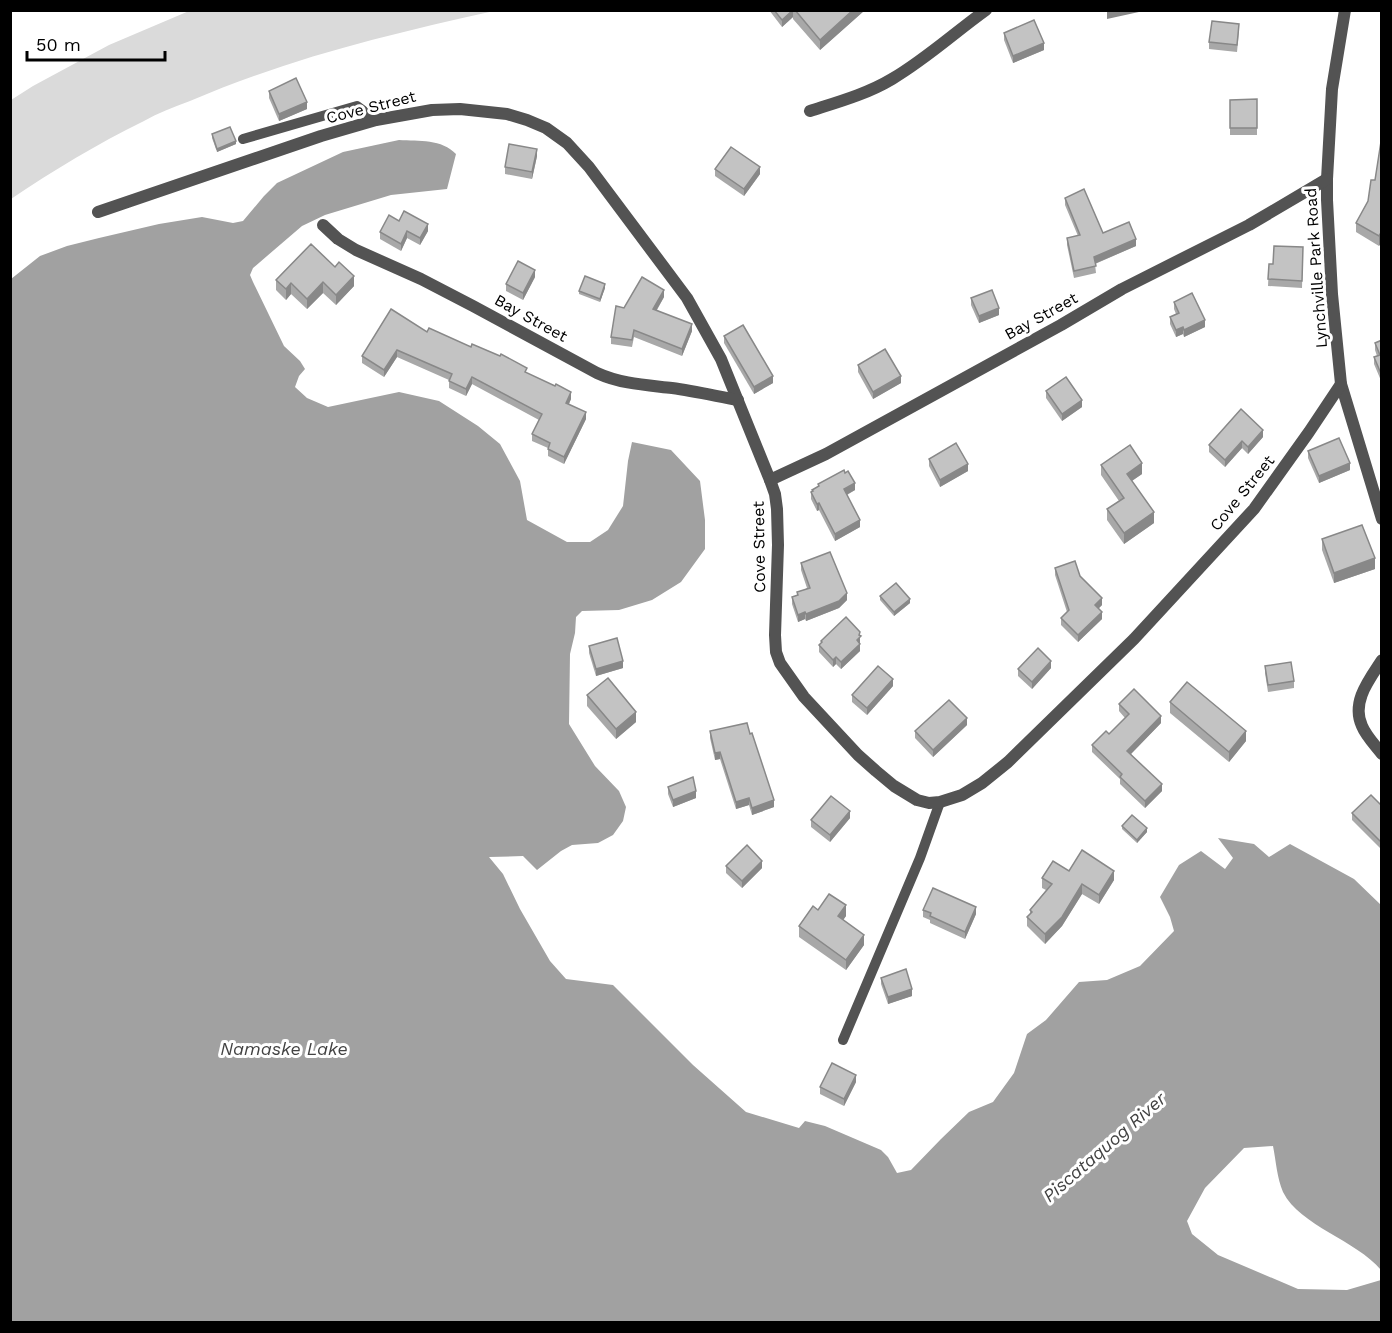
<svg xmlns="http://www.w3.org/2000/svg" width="1392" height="1333" viewBox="0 0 1392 1333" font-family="'Work Sans',sans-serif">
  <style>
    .green { fill: #dadada }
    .water { fill: #a1a1a1 }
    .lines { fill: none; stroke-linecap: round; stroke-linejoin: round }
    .service { stroke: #535353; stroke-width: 10 }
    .minor { stroke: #535353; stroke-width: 12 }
    .wall { fill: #a8a8a8 }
    .shaded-wall { fill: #888 }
    .building { fill: #c3c3c3; stroke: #888; stroke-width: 1.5 }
    .labels { text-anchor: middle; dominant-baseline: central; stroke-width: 6; stroke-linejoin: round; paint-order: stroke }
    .street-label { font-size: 16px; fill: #000; stroke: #fff }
    .water-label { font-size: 18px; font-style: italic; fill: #424242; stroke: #fff }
  </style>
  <rect width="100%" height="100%" fill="#fff"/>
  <path class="green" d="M189,11V10L494,11C390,34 287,59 190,101C174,107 158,113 144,121C97,144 54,170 11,199V100L33,86L109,45Z"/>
  <path class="water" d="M399,140C419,141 442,139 456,154L447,189L391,195L325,215L302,226L253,268L250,275L253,282L284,346L300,361L305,369L299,376L295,387L307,398L328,407L399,392L439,401L478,426L500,444L520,481L527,520L567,542H590L608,530L623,506L628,461L632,442L671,450L700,481L705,520V549L681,582L652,600L619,610L582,611L576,617L575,633L570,654L569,724L595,766L619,791L626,807L623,821L613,835L598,843L572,845L561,851L537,870L523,856L489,857L503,874L520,909L550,961L566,979L613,985L693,1065L746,1112L799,1128L805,1121L825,1126L881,1150L888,1157L897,1173L911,1170L941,1139L969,1112L993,1102L1014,1073L1027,1034L1046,1020L1079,982L1107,980L1140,966L1174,931L1170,917L1160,897L1179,865L1201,851L1225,869L1233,858L1218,838L1254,844L1269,857L1290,844L1354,879L1381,905V1270C1356,1240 1300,1226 1283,1192C1277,1178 1276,1161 1273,1146L1244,1148L1205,1188L1187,1221L1192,1234L1218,1255L1298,1289L1347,1290L1381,1280V1322H11V279L40,256L67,246L99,238L159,224L202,217L233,223L243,221L264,196L277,183L343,152Z"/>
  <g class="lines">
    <g class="service">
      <polyline points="243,139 357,106 376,120"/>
      <polyline points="843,1040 920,858 940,802"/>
    </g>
    <g class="minor">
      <polyline points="1345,10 1332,89 1327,179 1327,200 1332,294 1341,384 1382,519"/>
      <path d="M810,111C838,102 867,94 892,79C926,59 954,33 986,10"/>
      <polyline points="98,212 321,136 376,120 432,110 460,109 507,114 527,120 546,128 567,143 589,167 687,298 721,359 770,480 775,494 777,509 778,545 775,635 776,652 780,663 804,697 858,755 876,771 894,786 917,800 929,803 940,802 962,795 982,783 1008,762 1134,639 1254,509 1309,432 1341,384"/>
      <path d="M323,225L338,239L356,250L421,279L473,306L597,373C621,384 646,385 672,388C694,391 716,396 738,400"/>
      <polyline points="770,480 826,454 1061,325 1122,289 1249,225 1327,179"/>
      <path d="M1382,660C1369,680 1351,702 1362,726C1366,736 1375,745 1382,754"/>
    </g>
  </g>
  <g class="wall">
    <polygon points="769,10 865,10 820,50 793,19 793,17 782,27"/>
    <polygon points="1239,31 1237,52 1209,49 1209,42"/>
    <polygon points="1004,33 1044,50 1013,63 1004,40"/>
    <polygon points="269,91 307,109 279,121 269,98"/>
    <polygon points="1257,99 1257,135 1230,135 1230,100"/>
    <polygon points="212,134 236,144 217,152 212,138"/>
    <polygon points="1382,135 1382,241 1379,246 1356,232 1356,223 1368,201 1375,180"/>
    <polygon points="537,156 532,179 505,174 505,167"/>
    <polygon points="715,169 760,174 744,196 715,176"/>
    <polygon points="1065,198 1103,233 1136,246 1095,264 1096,273 1074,278 1067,245 1067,238 1078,236 1065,205"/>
    <polygon points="399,221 428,231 420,245 407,238 401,251 380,239 380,232"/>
    <polygon points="311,244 354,286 336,305 323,293 307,309 291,294 286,300 276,290 276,280"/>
    <polygon points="1303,247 1302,288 1268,286 1269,264 1273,264"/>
    <polygon points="535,277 523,300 506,291 506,284"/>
    <polygon points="605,288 600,302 579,294 579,291"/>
    <polygon points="664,297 657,310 692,331 682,356 634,337 632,347 611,344 611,337 624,308"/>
    <polygon points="971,298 999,315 979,323 971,305"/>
    <polygon points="1174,302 1205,327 1184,337 1183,334 1176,337 1170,324 1170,317 1176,314 1174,309"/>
    <polygon points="427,332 527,373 571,399 569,404 586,419 564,464 548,456 548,448 532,441 532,434 539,420 472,384 466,396 449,388 449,380 397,357 384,377 362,363 362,356"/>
    <polygon points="724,336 773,383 754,394 724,343"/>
    <polygon points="1382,340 1382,383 1374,364 1374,357 1377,356 1375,350 1375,343"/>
    <polygon points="858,365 901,383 873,399 858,372"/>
    <polygon points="1046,391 1082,407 1062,421 1046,398"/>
    <polygon points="1263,437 1248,454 1242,448 1225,467 1209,452 1209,445"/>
    <polygon points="1308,451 1350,470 1319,483 1308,458"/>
    <polygon points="929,459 968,471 940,487 929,466"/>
    <polygon points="1101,465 1142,474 1132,481 1154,523 1124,544 1107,520 1107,509 1119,501 1101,475"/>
    <polygon points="818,484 855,490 847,495 860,527 835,541 819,510 817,511 811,499 811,492 812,492 812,490 818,487"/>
    <polygon points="1322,539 1375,569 1334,583 1322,550"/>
    <polygon points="801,563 847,600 839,608 806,621 805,619 798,622 792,604 792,597 797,595 807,588 801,570"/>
    <polygon points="1055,568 1080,576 1102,605 1098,609 1102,619 1078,642 1061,625 1061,618 1067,612 1055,575"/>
    <polygon points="880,596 910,603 894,616 880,600"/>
    <polygon points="860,632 860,651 841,669 836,664 833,667 819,652 819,645 821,643 821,641"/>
    <polygon points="589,646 623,668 596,676 589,653"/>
    <polygon points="1265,666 1294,681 1294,688 1268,692 1265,673"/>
    <polygon points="1051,668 1032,689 1018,676 1018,669"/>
    <polygon points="893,686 867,715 852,702 852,695"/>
    <polygon points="587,695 636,722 616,739 587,706"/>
    <polygon points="1170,702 1246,741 1229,762 1170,713"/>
    <polygon points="1119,704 1161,723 1131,754 1162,791 1145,808 1120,784 1120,779 1092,752 1092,745 1109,734 1125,718 1119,711"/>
    <polygon points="967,725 933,757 915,738 915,731"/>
    <polygon points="710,731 750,734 774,807 752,815 749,805 736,809 720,759 715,760 710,738"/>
    <polygon points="668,787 696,798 673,807 668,794"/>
    <polygon points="1382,806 1382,850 1352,820 1352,813"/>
    <polygon points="850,818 830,842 811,827 811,820"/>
    <polygon points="1122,826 1147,832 1137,843 1122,829"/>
    <polygon points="726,866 762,868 742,888 726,873"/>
    <polygon points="1069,871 1114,880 1099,904 1082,894 1062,926 1045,944 1027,926 1027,917 1030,914 1030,910 1046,890 1042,888 1042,878"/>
    <polygon points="818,910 846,916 843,920 864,945 846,970 799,937 799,926"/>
    <polygon points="923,910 976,914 965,939 930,923 930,920 923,917"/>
    <polygon points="881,978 912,996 888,1004 881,984"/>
    <polygon points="856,1082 844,1106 820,1094 820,1087"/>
  </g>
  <g class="shaded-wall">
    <polygon points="793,10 793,17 782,27 782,20"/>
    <polygon points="853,10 865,10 820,50 820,40"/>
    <polygon points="1115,10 1148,10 1107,19 1107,12"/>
    <polygon points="1044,43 1044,50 1013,63 1013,56"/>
    <polygon points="307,102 307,109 279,121 279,114"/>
    <polygon points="236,141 236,144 217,152 217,149"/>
    <polygon points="537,149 537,156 532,179 532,172"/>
    <polygon points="760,167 760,174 744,196 744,189"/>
    <polygon points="428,224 428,231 420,245 420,238"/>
    <polygon points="407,231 407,238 401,251 401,244"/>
    <polygon points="1382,231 1382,241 1379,246 1379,236"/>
    <polygon points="1136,239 1136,246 1094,264 1094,257"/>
    <polygon points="535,270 535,277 523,300 523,293"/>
    <polygon points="354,276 354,286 336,305 336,295"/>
    <polygon points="323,282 323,293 307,309 307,299"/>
    <polygon points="291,283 291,294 286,300 286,289"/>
    <polygon points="605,284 605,288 600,302 600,299"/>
    <polygon points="664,290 664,297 653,316 653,309"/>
    <polygon points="999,308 999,315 979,323 979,316"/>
    <polygon points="1205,320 1205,327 1184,337 1184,330"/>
    <polygon points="692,324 692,331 682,356 682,349"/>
    <polygon points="1183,327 1183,334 1176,337 1176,330"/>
    <polygon points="397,350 397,357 384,377 384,370"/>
    <polygon points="773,376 773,383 754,394 754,387"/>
    <polygon points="901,376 901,383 873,399 873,392"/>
    <polygon points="472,377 472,384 466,396 466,389"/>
    <polygon points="571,392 571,399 566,410 566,403"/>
    <polygon points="1082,400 1082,407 1062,421 1062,414"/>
    <polygon points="586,412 586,419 564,464 564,457"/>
    <polygon points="1263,430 1263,437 1248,454 1248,447"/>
    <polygon points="1242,441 1242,448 1225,467 1225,460"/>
    <polygon points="1142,463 1142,474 1127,484 1127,474"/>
    <polygon points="1350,463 1350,470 1319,483 1319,476"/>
    <polygon points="968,464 968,471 940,487 940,480"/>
    <polygon points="855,483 855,490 844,496 844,489"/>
    <polygon points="819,503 819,510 817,511 817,504"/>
    <polygon points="1154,512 1154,523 1124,544 1124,533"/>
    <polygon points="860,520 860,527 835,541 835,534"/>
    <polygon points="1375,558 1375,569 1334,583 1334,573"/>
    <polygon points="847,593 847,600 839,608 806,621 806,614"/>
    <polygon points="1102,598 1102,605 1095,612 1095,605"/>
    <polygon points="910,599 910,603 894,616 894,612"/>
    <polygon points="805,612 805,619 798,622 798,615"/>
    <polygon points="1102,612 1102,619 1078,642 1078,635"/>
    <polygon points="860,632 860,651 841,669 841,662 857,640"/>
    <polygon points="836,657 836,664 833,667 833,660"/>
    <polygon points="623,661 623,668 596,676 596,669"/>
    <polygon points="1051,661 1051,668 1032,689 1032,682"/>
    <polygon points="893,679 893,686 867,715 867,708"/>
    <polygon points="636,712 636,722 616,739 616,729"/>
    <polygon points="1161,716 1161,723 1127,758 1127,751"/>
    <polygon points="967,718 967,725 933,757 933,750"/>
    <polygon points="1246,731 1246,741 1229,762 1229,752"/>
    <polygon points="720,752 720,759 715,760 715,753"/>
    <polygon points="1162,784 1162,791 1145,808 1145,801"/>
    <polygon points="696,791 696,798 673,807 673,800"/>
    <polygon points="749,798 749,805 736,809 736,802"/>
    <polygon points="774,800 774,807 752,815 752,808"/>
    <polygon points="850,811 850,818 830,842 830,835"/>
    <polygon points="1147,828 1147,832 1137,843 1137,840"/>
    <polygon points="762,861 762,868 742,888 742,881"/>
    <polygon points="1114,871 1114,880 1099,904 1099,895"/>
    <polygon points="1082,884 1082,894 1062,926 1045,944 1045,934"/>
    <polygon points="846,905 846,916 838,927 838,916"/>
    <polygon points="976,907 976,914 965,939 965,932"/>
    <polygon points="864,935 864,945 846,970 846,960"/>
    <polygon points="912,989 912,996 888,1004 888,997"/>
    <polygon points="856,1075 856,1082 844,1106 844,1099"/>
  </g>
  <g class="building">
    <polygon points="774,10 793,10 782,20"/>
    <polygon points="795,10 853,10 820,40"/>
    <polygon points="1034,20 1044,43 1013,56 1004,33"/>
    <polygon points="1212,21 1239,24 1237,45 1209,42"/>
    <polygon points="296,78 307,102 279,114 269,91"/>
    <polygon points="1257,99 1257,128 1230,128 1230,100"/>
    <polygon points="230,127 236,141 217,149 212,134"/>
    <polygon points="1382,135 1382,231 1379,236 1356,223 1368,201 1371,180 1375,180"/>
    <polygon points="509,144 537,149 532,172 505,167"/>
    <polygon points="731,147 760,167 744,189 715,169"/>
    <polygon points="1084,189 1103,233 1129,222 1136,239 1094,257 1096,266 1074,271 1067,238 1080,235 1065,198"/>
    <polygon points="404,211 428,224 420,238 407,231 401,244 380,232 389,215 399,221"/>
    <polygon points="311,244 335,267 339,262 354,276 336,295 323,282 307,299 291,283 286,289 276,280"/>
    <polygon points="1274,246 1303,247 1302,281 1268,279 1269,264 1273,264"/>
    <polygon points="518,261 535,270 523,293 506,284"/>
    <polygon points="585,276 605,284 600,299 579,291"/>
    <polygon points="642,277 664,290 653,309 692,324 682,349 634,330 632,340 611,337 616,306 624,308"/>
    <polygon points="992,290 999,308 979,316 971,298"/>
    <polygon points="1192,293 1205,320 1184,330 1183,327 1176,330 1170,317 1179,313 1174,302"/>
    <polygon points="391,309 427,332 429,328 471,347 472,344 500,356 501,354 527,368 525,372 555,386 556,384 571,392 566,403 586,412 564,457 548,449 550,443 532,434 542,414 472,377 466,389 449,381 452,374 397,350 384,370 362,356"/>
    <polygon points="743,325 773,376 754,387 724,336"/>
    <polygon points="1382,340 1382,376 1374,357 1380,355 1375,343"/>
    <polygon points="885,349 901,376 873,392 858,365"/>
    <polygon points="1066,377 1082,400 1062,414 1046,391"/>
    <polygon points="1241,409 1263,430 1248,447 1242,441 1225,460 1209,445"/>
    <polygon points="1339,438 1350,463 1319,476 1308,451"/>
    <polygon points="956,443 968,464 940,480 929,459"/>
    <polygon points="1130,445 1142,463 1127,474 1154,512 1124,533 1107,509 1124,498 1101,465"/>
    <polygon points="844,470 845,473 848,471 855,483 844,489 860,520 835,534 819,503 817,504 811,492 813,491 812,490 819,486 818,484"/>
    <polygon points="1362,525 1375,558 1334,573 1322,539"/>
    <polygon points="830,552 847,593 839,601 806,614 805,612 798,615 792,597 798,595 797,592 810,588 801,563"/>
    <polygon points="1075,561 1080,576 1102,598 1095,605 1102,612 1078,635 1061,618 1069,610 1055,568"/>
    <polygon points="896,583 910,599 894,612 880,596"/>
    <polygon points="846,617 860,632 859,635 861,636 857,640 860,644 841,662 836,657 833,660 819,645 822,642 821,641"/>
    <polygon points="617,638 623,661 596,669 589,646"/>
    <polygon points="1038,648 1051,661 1032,682 1018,669"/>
    <polygon points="1291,662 1294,681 1268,685 1265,666"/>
    <polygon points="878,666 893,679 867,708 852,695"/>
    <polygon points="608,678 636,712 616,729 587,695"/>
    <polygon points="1187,682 1246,731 1229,752 1170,702"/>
    <polygon points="1134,689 1161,716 1127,751 1162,784 1145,801 1120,777 1122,774 1092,745 1106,731 1109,734 1129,714 1119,704"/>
    <polygon points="949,700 967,718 933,750 915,731"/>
    <polygon points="747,723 750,734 752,733 774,800 752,808 749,798 736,802 720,752 715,753 710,731"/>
    <polygon points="693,777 696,791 673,800 668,787"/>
    <polygon points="1371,795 1382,806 1382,843 1352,813"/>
    <polygon points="831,796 850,811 830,835 811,820"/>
    <polygon points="1132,815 1147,828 1137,840 1122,826"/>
    <polygon points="747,845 762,861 742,881 726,866"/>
    <polygon points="1082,850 1114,871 1099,895 1082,884 1062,917 1045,934 1027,917 1032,912 1030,910 1052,884 1042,878 1053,861 1069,871"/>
    <polygon points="933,888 976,907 965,932 930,916 931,913 923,910"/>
    <polygon points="829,894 846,905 838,916 864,935 846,960 799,926 813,906 818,910"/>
    <polygon points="906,969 912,989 888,997 881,978"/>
    <polygon points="832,1063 856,1075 844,1099 820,1087"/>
  </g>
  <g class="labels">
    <g class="street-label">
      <text transform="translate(371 107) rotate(-14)">Cove Street</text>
      <text transform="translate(1316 268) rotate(-94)">Lynchville Park Road</text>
      <text transform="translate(1041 316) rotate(-29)">Bay Street</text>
      <text transform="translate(531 318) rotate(29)">Bay Street</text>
      <text transform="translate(1242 493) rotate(-51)">Cove Street</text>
      <text transform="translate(759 547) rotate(-91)">Cove Street</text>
    </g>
    <g class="water-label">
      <text x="284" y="1048">Namaske Lake</text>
      <text transform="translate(1104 1147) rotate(-41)">Piscataquog River</text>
    </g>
  </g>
  <rect width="1392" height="1333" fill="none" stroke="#000000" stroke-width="24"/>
  <path d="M27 51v9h138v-9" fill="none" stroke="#000000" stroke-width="3"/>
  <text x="36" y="51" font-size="18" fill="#000000" stroke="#ffffff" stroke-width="4.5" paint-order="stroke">50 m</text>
</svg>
